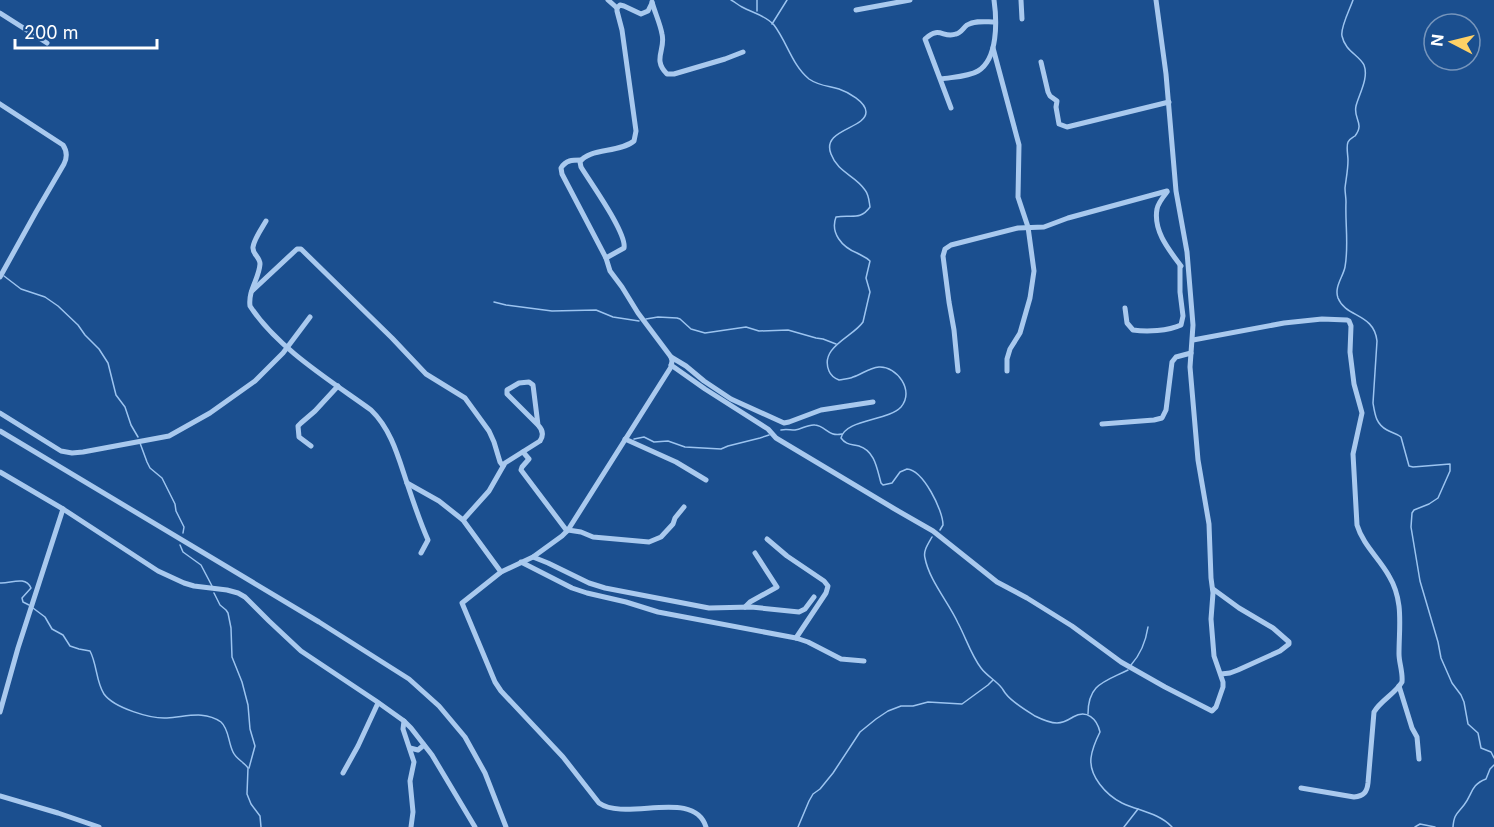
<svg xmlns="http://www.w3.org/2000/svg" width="1494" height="827" viewBox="0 0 1494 827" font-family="Inter,sans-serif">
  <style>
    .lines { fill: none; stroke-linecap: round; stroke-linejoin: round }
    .stream { stroke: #9cc4f0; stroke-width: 1.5 }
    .street { stroke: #a9c9ee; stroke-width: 5 }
  </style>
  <rect width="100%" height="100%" fill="#1b4f8f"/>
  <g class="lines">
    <g class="stream">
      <path d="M731,0C735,2 738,5 742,7C753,13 765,15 774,25C787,42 792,65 809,79C819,86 829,86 839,89C848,92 866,102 866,112C866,129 821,129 831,154C838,173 855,175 865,190C869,195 869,201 870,207C860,221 851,214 836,217C830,233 842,247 857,253C862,256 866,257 870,261L866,278L870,292L869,296L863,322C853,337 819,347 829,371C831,376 834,378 839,380C844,379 849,379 853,377C862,374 869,368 879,367C897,366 915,391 901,407C888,421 845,419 841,438C846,445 851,444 859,446C875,451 877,469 881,483L883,485L892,483L900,472L907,469C923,470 943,510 943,525L940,530"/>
      <path d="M1353,0C1350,9 1340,28 1342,36C1345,51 1359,55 1364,65C1369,78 1359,94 1356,106C1353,119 1365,123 1355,136C1352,138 1350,138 1348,142C1346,147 1348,155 1348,160C1348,170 1346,179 1345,188C1345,193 1346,197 1346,202C1345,224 1349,245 1345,267C1343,277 1334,287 1338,298C1346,318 1374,313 1377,341L1373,403C1375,415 1376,424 1387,430C1392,433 1396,433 1401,437L1409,466L1413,467L1450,464V471L1438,498L1429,504L1414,510L1412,513L1411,527L1420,581L1438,642L1441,658L1452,683L1461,695L1464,702L1468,724L1478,733L1481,748L1491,752L1494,758"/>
      <polyline points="757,11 757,0"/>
      <polyline points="772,24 787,0"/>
      <polyline points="4,276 21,289 45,297 58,306 78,325 85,335 99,349 108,363 116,395 125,407 131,425 138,437"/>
      <polyline points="494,302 506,305 552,311 596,310 613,317 639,321"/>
      <polyline points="646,319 658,317 677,318 680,319 691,329 705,333 746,327 759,331 788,330 816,338 823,339 836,344"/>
      <path d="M781,430C786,429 790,430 795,430C802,429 808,424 815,425C826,426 828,437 842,434"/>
      <polyline points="634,439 644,437 654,442 668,441 685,447 721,449 728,446 760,438 769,435"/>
      <polyline points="140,443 147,462 150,468 162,478 175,504 176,511 184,527 183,533"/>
      <path d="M932,537C928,544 923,551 925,558C929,580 949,603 958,623C966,638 971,655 981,668C986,675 995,680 1001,687C1003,689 1004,692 1006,694C1012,702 1027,711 1035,716C1041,719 1050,723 1057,723C1064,723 1068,720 1073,717C1087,709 1097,719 1100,732C1096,740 1092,749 1091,758C1089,776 1106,795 1122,803C1139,811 1159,813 1172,827"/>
      <polyline points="180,545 183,552 201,565 212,586"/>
      <path d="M0,583C10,584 25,575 31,588L22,598L23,602L29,605"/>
      <polyline points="214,593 220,605 226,610 228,613 231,628 232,657 242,682 248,705 250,729 255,746 249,768"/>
      <path d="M33,608L45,617L52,629L63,635L70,646L79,649L90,651C97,664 96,682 104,694C114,708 151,719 167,718C186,717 204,710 221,722C229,729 228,742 233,752C236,759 244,762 248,768L247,794L251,804L260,816L261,827"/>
      <path d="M1131,665C1140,655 1146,640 1148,627"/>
      <path d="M1088,714C1088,684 1104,682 1128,670"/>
      <polyline points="798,827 809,801 813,794 820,789 833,773 860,732 876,719 888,711 901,706 913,706 928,702 962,704 988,685 993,680"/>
      <polyline points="1124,827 1138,809"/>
      <polyline points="1415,827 1420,824 1435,827"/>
      <path d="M1453,827C1454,814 1457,814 1464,805C1473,794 1470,785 1486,779L1490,769L1494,765"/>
    </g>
    <g class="street">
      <polyline points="608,0 617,8"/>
      <polyline points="1021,0 1022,19"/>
      <path d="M652,2C655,13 660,23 662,34C666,50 652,59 667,74H674L725,59L743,52"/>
      <path d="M652,3L648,11L641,14L624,6L620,5L617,8V11L622,30L636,131L634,141C619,153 589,148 580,162L581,167C590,182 627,233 624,248L606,258L610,271L622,287L638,313L671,357L672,361L671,367L568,530L562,536L533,557L501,572L462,603L495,682L501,691L563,757L599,803C626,822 694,788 706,827"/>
      <polyline points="856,10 910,0"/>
      <polyline points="0,13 47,43"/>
      <polyline points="993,48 1019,145 1018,197 1028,227 1034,271 1030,298 1020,333 1010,349 1007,359 1007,371"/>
      <polyline points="1041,62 1048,92 1050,96 1057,101 1056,107 1059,124 1067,127 1169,102"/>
      <path d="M941,79C952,77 968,77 978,71C998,59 997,21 994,0"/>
      <path d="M0,104L63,145C67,151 67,158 64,164L36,212L0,277"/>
      <path d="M951,108L925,39C940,25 943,39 956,34C961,33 963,28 967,25C975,20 986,22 995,22"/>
      <path d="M581,160C572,160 566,160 561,168L562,174L606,258"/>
      <path d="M1167,192C1163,197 1158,203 1157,209C1153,231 1169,250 1181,266"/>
      <path d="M266,221C262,228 254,239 253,247C252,254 260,257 260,264C259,279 248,290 250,306C277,348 331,381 371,410C392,430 399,460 408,486C414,504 420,522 428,540L421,553"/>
      <polyline points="252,291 297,249 301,249 392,338 426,374 465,398 489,431 494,442 500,462 503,466"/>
      <path d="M1125,308L1127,323L1133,330C1147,332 1168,331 1181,325L1183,316L1180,292V266"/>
      <path d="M1193,340L1284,323L1322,319L1347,320L1349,321L1351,326L1350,352L1354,384L1362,413L1353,454L1357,525C1363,545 1379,558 1389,576C1404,601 1399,626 1399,654C1399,663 1403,672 1402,682C1395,694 1381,700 1374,712L1368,783C1367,792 1364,796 1354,797L1301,788"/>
      <polyline points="671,357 686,366 704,381 731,399 784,423 789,422 821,410 873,402"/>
      <polyline points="671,365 705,389 768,429 776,438 893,508 933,531 997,582 1027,598 1072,626 1121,662 1165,687 1212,711 1216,707 1223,687 1223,682 1214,656 1211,619 1213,593 1211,578 1209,524 1198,460 1190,367 1193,325 1187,252 1176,191 1166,74 1156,0"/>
      <polyline points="958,371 954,330 949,302 943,256 945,249 951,245 1018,228 1044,227 1068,218 1167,191"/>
      <polyline points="0,413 61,451 72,453 83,452 169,436 210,413 255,381 283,353 310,317"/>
      <polyline points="1102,424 1154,420 1162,418 1166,410 1172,362 1176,357 1191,353"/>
      <polyline points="0,431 319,622 409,679 439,706 465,737 485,773 506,827"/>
      <polyline points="625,439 676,462 706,480"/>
      <polyline points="311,446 299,437 298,426 301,423 315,411 338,386"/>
      <polyline points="523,452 529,459 522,467 521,470 567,531"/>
      <polyline points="0,472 63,509 158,571 184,583 194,586 227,590 238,593 245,597 269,621 301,651 376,701 404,721 411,728 432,755 475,827"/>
      <polyline points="407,483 439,501 463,520 501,572"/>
      <path d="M463,520L489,491L505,463L540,441C544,435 543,430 538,425L507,394V390L519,383L529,382L533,385L538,425"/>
      <polyline points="568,530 581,532 593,537 649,542 661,537 673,524 675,518 684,507"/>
      <polyline points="767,539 787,556 824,581 828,586 826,593 796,638"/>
      <polyline points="533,557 548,563 589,583 605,588 709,608 751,607 799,612 805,609 814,597"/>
      <polyline points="521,562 572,588 587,593 626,602 658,612 796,638 808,642 841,659 864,661"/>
      <polyline points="1213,589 1239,608 1273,628 1289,642 1289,644 1280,651 1238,670 1230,673 1221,674"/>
      <polyline points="745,607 750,602 777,587 755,553"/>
      <polyline points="1399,686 1412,728 1417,737 1419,759"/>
      <polyline points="0,712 18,648 63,509"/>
      <polyline points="404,721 403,729 414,762 410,781 413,812 411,827"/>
      <polyline points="410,748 418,750 424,745"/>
      <polyline points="343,773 358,746 378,703"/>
      <polyline points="0,796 58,813 99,827"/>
    </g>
  </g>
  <g transform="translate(1452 42) rotate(277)"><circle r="28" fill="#1b4f8f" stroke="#7695bc" stroke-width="1.5"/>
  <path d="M0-4.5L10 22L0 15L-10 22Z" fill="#ffd166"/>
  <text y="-9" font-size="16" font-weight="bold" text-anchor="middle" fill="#ffffff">N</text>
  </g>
  <path d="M15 39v9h142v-9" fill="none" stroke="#ffffff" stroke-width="3"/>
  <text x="24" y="39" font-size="18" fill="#ffffff" stroke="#1b4f8f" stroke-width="4.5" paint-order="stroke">200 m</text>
</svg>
